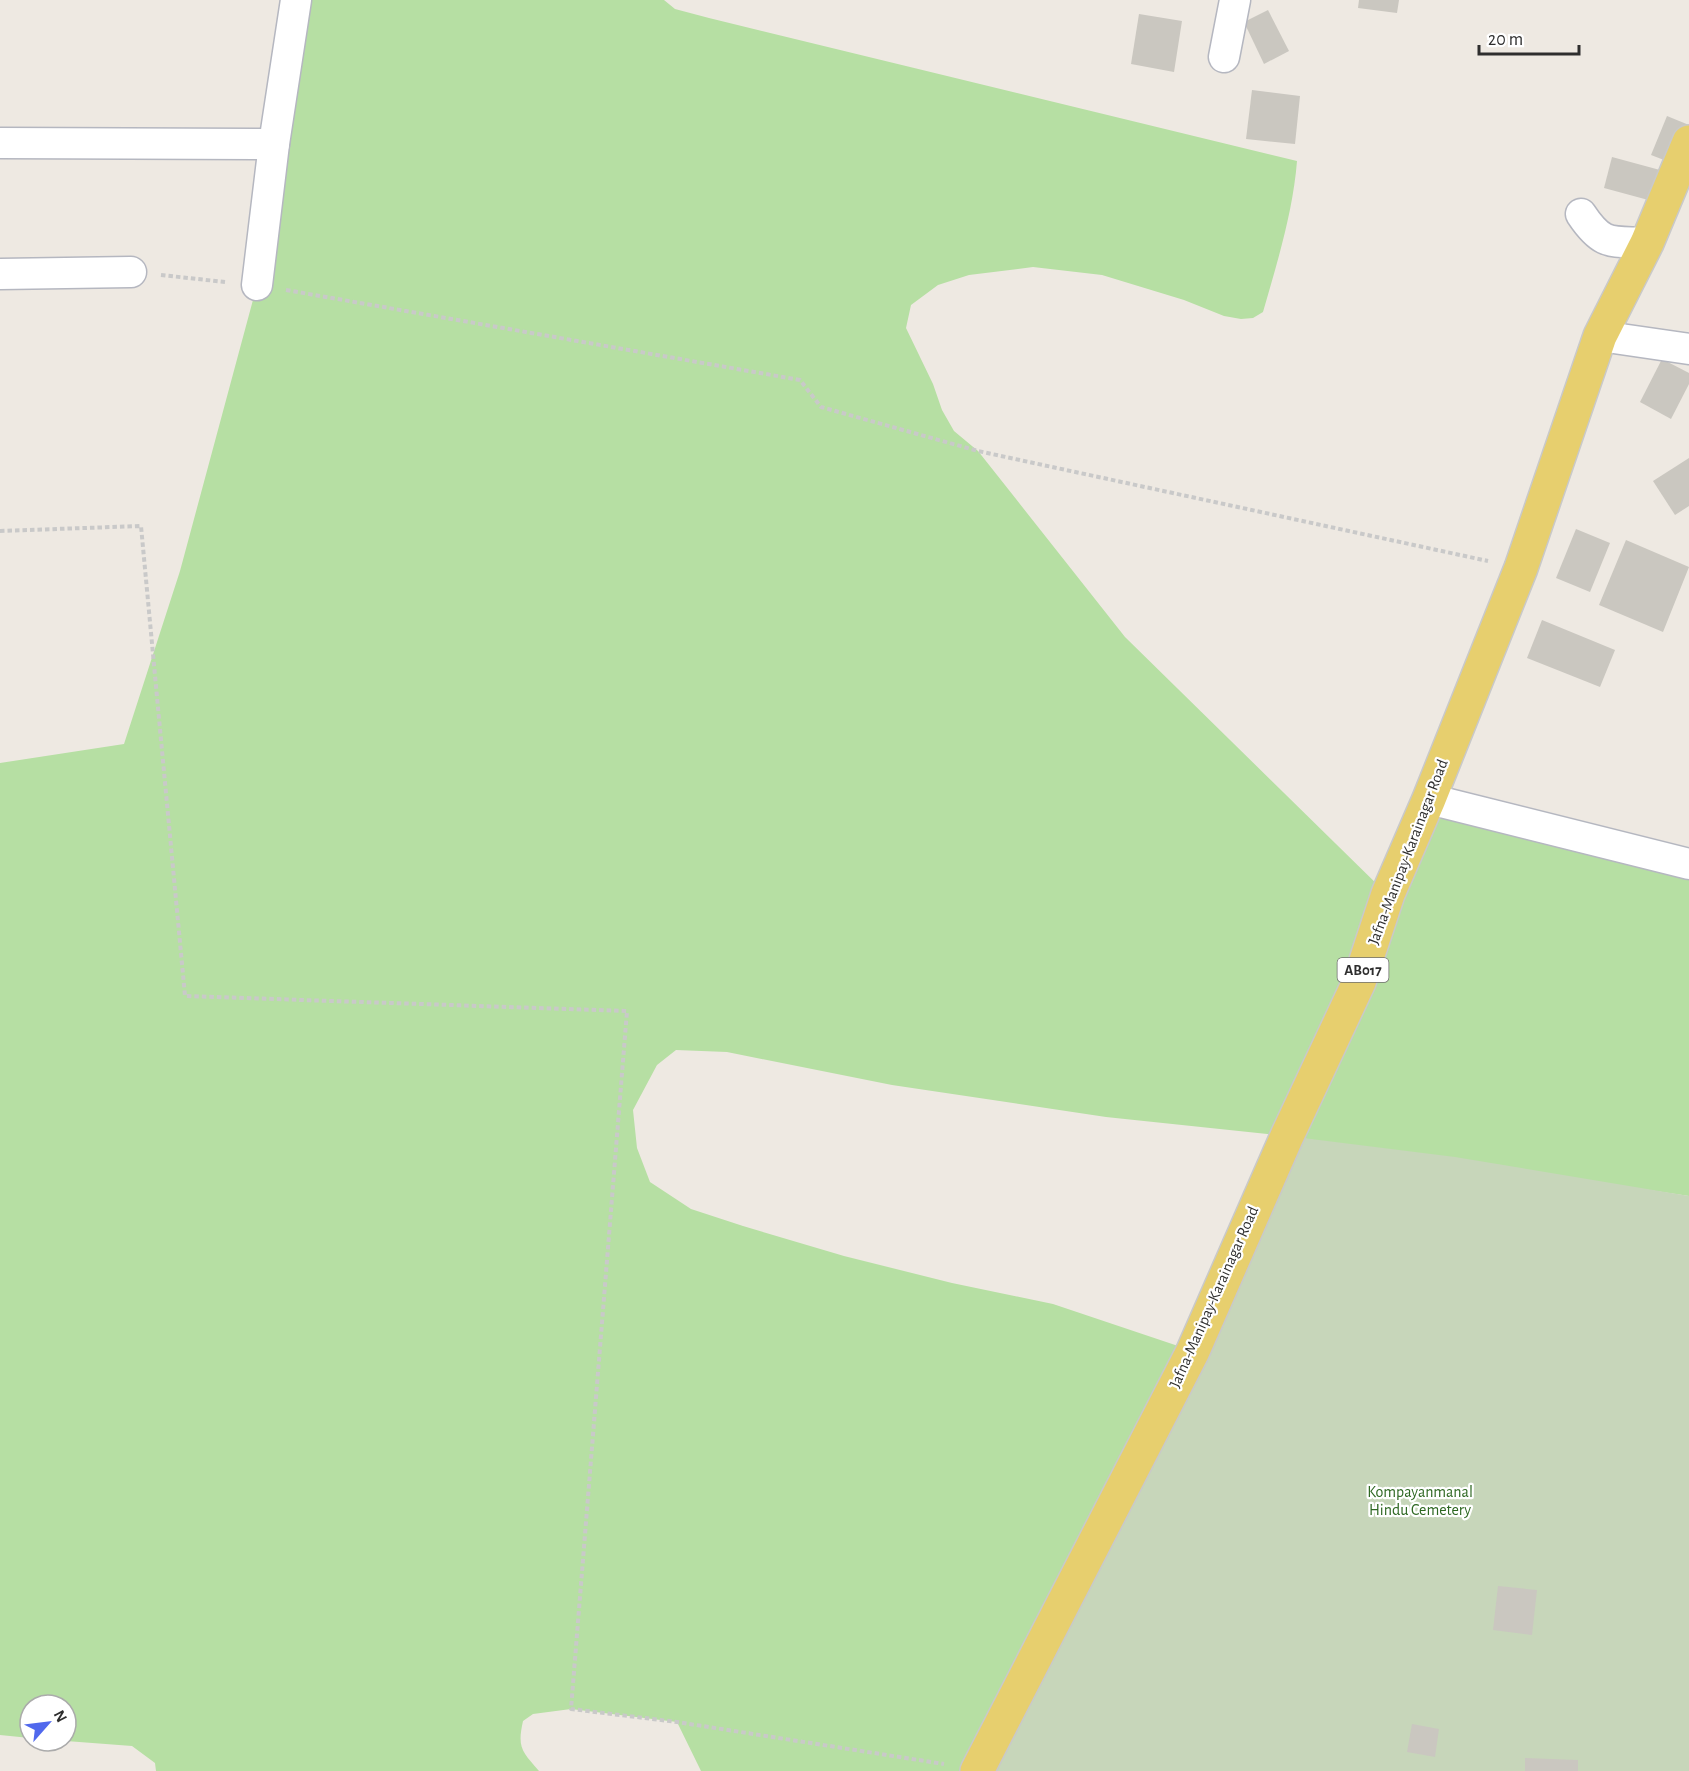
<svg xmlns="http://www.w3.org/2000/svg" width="1689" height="1771" viewBox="0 0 1689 1771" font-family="'Alegreya Sans',sans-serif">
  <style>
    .green { fill: #b6dfa3 }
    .cemetery { fill: #c7d6ba }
    .building { fill: #cac7c0 }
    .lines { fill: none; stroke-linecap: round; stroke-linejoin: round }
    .street-casing { stroke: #b5b7c0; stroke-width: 33 }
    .primary-casing { stroke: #c9c9c9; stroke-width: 36 }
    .path { stroke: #c9c9c9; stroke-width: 4; stroke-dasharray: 4.5 3; stroke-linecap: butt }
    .street { stroke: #fff; stroke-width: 30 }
    .primary { stroke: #e7cf6e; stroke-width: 33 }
    .labels { text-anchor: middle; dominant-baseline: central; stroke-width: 4.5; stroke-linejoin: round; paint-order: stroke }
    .shield { fill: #fff; stroke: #6d6d6d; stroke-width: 1.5 }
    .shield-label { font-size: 15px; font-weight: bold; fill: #2e2e2e }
    .street-label { font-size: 16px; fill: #2e2e2e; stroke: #fff }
    .park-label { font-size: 16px; fill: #2d6721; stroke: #fff }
  </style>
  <rect width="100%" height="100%" fill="#eee9e2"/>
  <path class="green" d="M296,0H664L675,9L709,18L1297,161C1293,212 1277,263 1263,312L1253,318L1241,319L1224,316L1184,300L1102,275L1033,267L969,275L938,285L911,305L906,328L933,384L942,410L954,431L978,451L1125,637L1387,894L1429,799L1689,864V1196L1287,1136L1106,1117L892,1085L727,1052L676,1050L657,1065L633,1110L637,1148L650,1182L691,1209L743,1226L844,1256L952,1283L1053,1304L1193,1351L977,1771H701L677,1722L571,1709L533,1714L523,1721C517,1748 522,1751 539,1771H156L155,1763L132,1746L66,1741V1705H30V1738L0,1735V763L124,744L180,571L257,285Z"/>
  <polygon class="cemetery" points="1287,1136 1455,1157 1689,1196 1689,1771 982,1771"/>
  <g class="building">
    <polygon points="1359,0 1399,0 1397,13 1358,8"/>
    <polygon points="1268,10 1289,51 1264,64 1244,22"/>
    <polygon points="1139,14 1182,21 1174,72 1131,64"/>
    <polygon points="1252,90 1300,96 1295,144 1246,139"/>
    <polygon points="1667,116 1689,125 1689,135 1677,165 1651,155"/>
    <polygon points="1612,157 1671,173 1663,204 1604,188"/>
    <polygon points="1662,359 1689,373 1689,384 1671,419 1640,402"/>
    <polygon points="1689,458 1689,506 1675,515 1653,481"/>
    <polygon points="1576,529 1610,543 1590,592 1556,578"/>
    <polygon points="1626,540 1689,567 1663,632 1599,605"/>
    <polygon points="1542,620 1615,650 1600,687 1527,658"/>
    <polygon points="1498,1586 1537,1590 1532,1635 1493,1630"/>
    <polygon points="1412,1724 1439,1729 1435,1757 1407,1752"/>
    <polygon points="1525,1758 1578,1760 1578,1771 1525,1771"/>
  </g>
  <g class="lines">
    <g class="street-casing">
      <g id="street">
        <polyline points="1224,57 1235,0"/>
        <polyline points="0,143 274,144"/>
        <path d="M1581,214C1603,247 1611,241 1647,243"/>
        <polyline points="0,274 131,272"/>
        <polyline points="257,285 274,144 296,0"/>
        <polyline points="1600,336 1689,349"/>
        <polyline points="1429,799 1689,864"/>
      </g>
    </g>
    <g class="primary-casing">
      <polyline id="primary" points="977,1771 1193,1351 1287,1136 1359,982 1388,894 1429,799 1521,568 1600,336 1647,243 1689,142"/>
    </g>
    <g class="path">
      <polyline points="161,275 225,282"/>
      <polyline points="286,290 800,380 821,407 978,451 1488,561"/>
      <polyline points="0,531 141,526 185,996 627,1011 571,1709 677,1722 944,1764"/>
    </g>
    <use href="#street" class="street"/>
    <use href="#primary" class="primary"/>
  </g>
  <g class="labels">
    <rect class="shield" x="1337.5" y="958" width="51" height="24" rx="4.5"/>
    <g class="shield-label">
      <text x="1363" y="970">AB017</text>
    </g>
    <g class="street-label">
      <text transform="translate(1408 852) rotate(-69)">Jafna-Manipay-Karainagar Road</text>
      <text transform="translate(1214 1297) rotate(-66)">Jafna-Manipay-Karainagar Road</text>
    </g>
    <g class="park-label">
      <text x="1420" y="1492">Kompayanmanal<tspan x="1420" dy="18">Hindu Cemetery</tspan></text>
    </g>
  </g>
  <g transform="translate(48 1723) rotate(62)"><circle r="28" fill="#ffffff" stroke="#ababab" stroke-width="1.5"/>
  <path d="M0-4.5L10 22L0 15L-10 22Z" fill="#5068ed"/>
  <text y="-9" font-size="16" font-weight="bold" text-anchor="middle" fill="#2e2e2e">N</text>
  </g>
  <path d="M1479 45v9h100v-9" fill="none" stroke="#2e2e2e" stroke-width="3"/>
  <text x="1488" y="45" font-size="18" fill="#2e2e2e" stroke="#ffffff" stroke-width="4.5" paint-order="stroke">20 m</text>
</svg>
